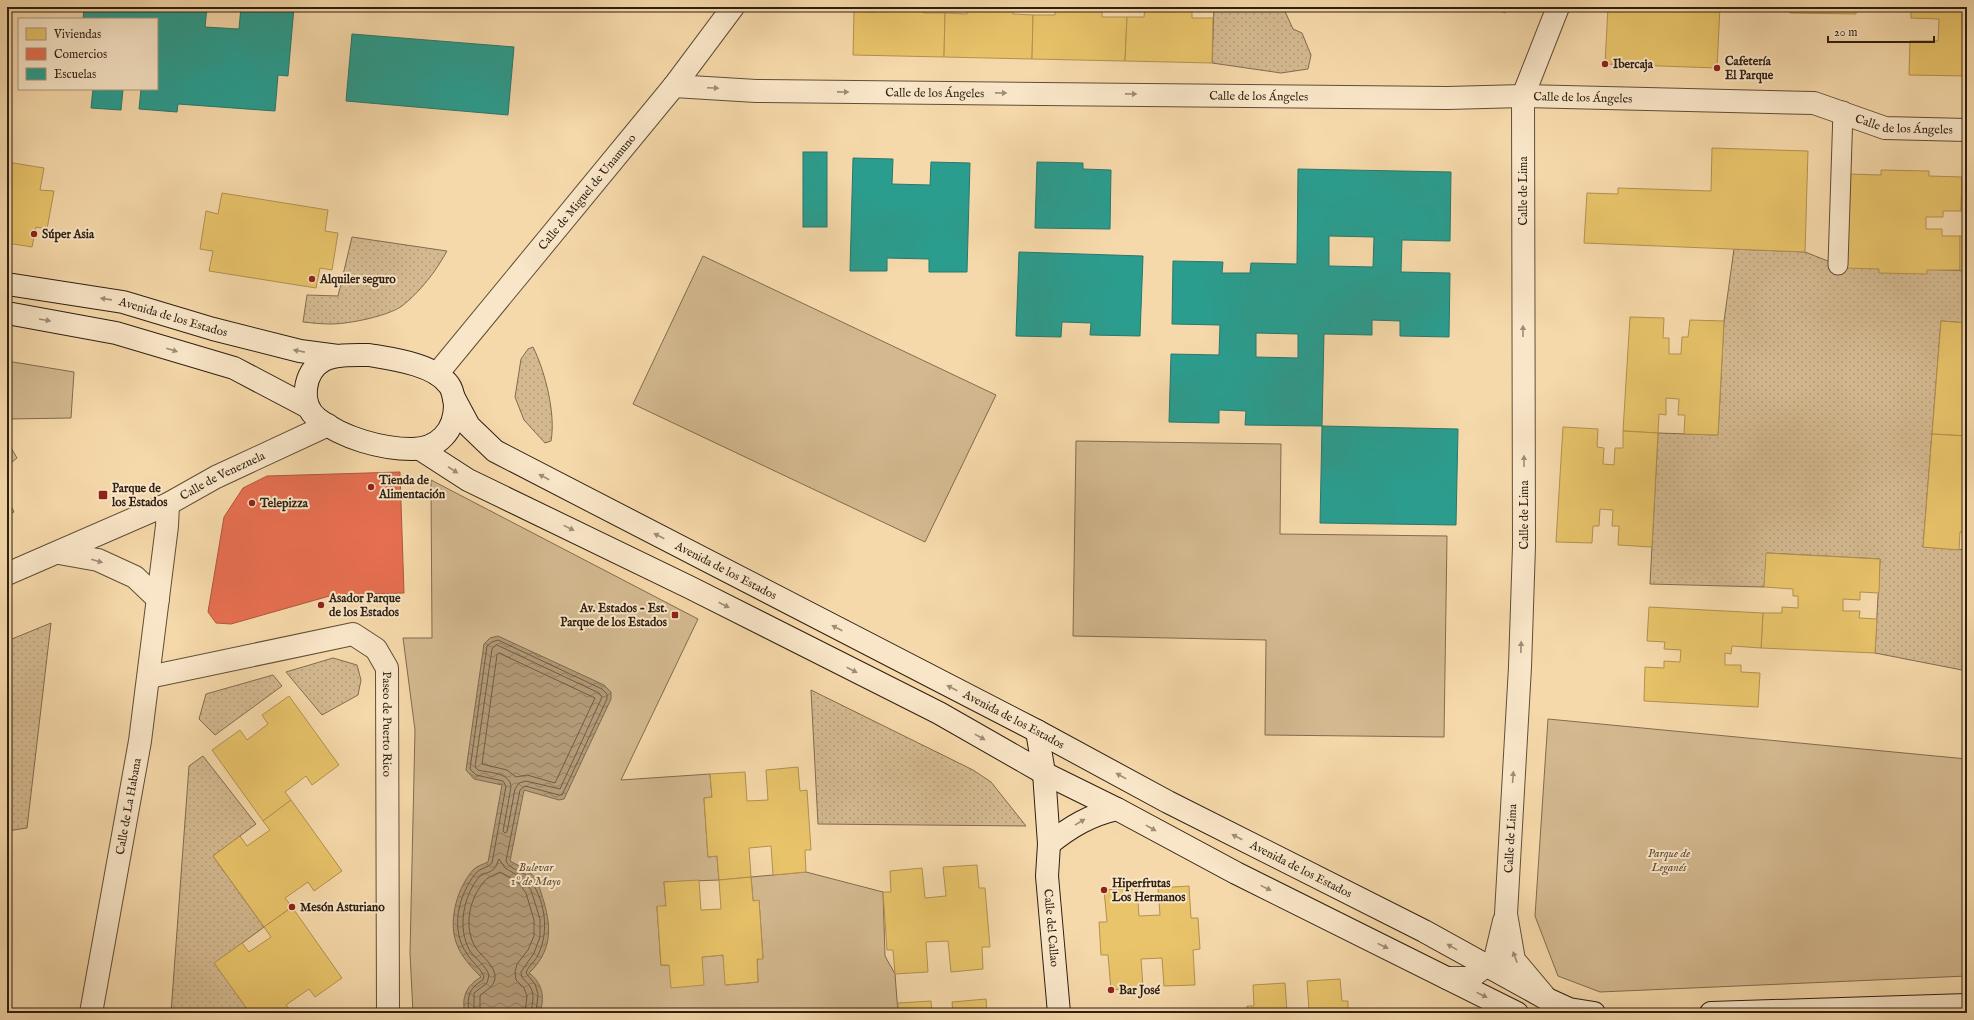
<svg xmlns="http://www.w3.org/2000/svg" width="1974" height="1020" viewBox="0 0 1974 1020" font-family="'IM FELL English',serif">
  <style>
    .park { fill: #d4b990; stroke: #816c51 }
    .garden { fill: url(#garden-dots); stroke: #816c51 }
    .water { fill: url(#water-waves); stroke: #7d694e }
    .homes { fill: #e9c46a; stroke: #b19250 }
    .shops { fill: #e76f51; stroke: #b0573e }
    .schools { fill: #2a9d8f; stroke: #2b776a; fill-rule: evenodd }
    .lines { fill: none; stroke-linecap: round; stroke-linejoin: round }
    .shore { stroke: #705c44; stroke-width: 1 }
    .lane-casing { stroke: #604e38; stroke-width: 21 }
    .street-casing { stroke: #604e38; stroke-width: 24 }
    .secondary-casing { stroke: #2e1f12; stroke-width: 24 }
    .lane { stroke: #f9e6c8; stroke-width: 19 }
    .street { stroke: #f9e6c8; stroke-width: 22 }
    .secondary { stroke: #f9e6c8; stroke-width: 22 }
    .oneway { fill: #9e8c76 }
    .poi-dot { fill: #8f2418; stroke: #f9e6c8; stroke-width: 1.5 }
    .labels { text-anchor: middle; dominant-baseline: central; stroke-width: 4; stroke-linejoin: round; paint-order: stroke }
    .poi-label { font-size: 12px; font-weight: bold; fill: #2e1f12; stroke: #f9e6c8; text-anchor: start }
    .street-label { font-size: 12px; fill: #2e1f12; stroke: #f9e6c8 }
    .park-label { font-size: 12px; font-style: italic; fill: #604d38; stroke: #f9e6c8 }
  </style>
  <defs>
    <pattern id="garden-dots" width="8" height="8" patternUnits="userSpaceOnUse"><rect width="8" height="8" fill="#d4b990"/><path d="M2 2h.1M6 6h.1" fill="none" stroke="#b69f7b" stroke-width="1.8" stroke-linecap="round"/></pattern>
    <pattern id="water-waves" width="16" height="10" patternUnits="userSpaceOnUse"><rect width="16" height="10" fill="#b29a76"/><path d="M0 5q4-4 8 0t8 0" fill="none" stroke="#917d5f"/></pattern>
  </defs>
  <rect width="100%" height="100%" fill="#f6d9aa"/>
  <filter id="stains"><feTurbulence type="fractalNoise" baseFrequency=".005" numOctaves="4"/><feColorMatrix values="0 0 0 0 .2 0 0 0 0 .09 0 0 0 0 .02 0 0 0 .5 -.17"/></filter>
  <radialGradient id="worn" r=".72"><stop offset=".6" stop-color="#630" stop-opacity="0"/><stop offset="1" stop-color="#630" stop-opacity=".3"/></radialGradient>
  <g class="park">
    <polygon points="703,256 996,395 925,542 633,404"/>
    <polygon points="7,361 74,372 71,418 7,419"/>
    <polygon points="7,441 17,458 7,466"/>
    <polygon points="1076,441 1281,444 1280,534 1447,536 1444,737 1265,735 1266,640 1073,636"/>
    <polygon points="431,480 698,619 621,780 710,774 712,797 704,798 708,857 717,856 719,880 664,882 666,906 657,907 661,965 669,965 702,957 723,955 726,985 758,982 757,959 763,958 759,901 753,901 751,877 806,872 883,892 885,956 895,974 898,1013 413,1013 410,953 415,730 403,638 432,638"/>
    <polygon points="7,498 14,512 7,515"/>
    <polygon points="1548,719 1967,759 1967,976 1600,992 1558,976 1535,916"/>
  </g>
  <g class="garden">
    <polygon points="1214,7 1283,7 1293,29 1302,33 1311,55 1308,69 1281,73 1212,63"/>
    <path d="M352,237L447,251C436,271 421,291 402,306C388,316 349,324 331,324C322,324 312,323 303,322L307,295L338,296Z"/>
    <polygon points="1734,249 1805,252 1838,265 1967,271 1967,323 1941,321 1923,547 1967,550 1967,671 1875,653 1880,559 1767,553 1764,587 1650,584 1658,433 1718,435 1724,321"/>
    <path d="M533,347C545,371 556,414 551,441L545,443L524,420L515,397L521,359L528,349Z"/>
    <polygon points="51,623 27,828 7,831 7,641"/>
    <polygon points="333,658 357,665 361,680 358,695 322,715 286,672"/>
    <polygon points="273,675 282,686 215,735 199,719 206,694"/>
    <polygon points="811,690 973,770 991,782 1026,826 818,824"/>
    <polygon points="203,756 256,824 213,856 264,927 215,963 250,1013 171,1013 189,766"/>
  </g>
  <path class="water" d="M498,636L604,685L611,692V699L564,799L559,800L524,790L510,861C515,864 522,867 527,870C538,878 540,890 544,902C552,930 551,952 529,973C542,982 546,999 539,1013H465C461,997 467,985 481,977C471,967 460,955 456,942C448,919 458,886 474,869C477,866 484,864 488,862L502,785L474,779L466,770L484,644L490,638Z"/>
  <g class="homes">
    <polygon points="875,7 924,7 924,13 945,13 944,57 853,55 854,11 875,12"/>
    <polygon points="967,7 1013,7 1013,14 1033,15 1032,59 944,57 945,13 967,14"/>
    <polygon points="1055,7 1102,7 1102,17 1127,17 1125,61 1032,59 1033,15 1055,15"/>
    <polygon points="1145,7 1192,7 1192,18 1213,18 1212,63 1125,61 1127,17 1144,17"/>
    <polygon points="1490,7 1508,7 1505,13"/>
    <polygon points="1608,7 1720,7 1717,68 1605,64"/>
    <polygon points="1790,7 1856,7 1856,14 1790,13"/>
    <polygon points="1911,7 1967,7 1967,76 1909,75 1910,41 1938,41 1939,19 1911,18"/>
    <polygon points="1712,148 1808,151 1805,252 1584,243 1587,193 1618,194 1618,188 1711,191"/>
    <polygon points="7,162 44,168 40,190 54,191 47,229 36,227 32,247 7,243"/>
    <polygon points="1881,170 1929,171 1929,176 1962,177 1961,211 1943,211 1943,217 1926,217 1926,229 1942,229 1942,236 1960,236 1960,270 1927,270 1927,274 1879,273 1879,269 1846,268 1848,174 1881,175"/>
    <polygon points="1965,176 1967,177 1967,211 1961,211 1962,177"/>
    <polygon points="222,193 328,210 325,231 338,233 332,270 320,268 316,288 209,271 213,251 200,249 206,211 218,214"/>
    <polygon points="1960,236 1967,236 1967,271 1960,270"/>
    <polygon points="1630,317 1664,318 1663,338 1669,338 1669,354 1681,354 1682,337 1688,337 1690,320 1724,321 1718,435 1684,434 1685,415 1678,415 1679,399 1666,398 1666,415 1659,414 1658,433 1623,431"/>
    <polygon points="1941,321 1967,323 1967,436 1932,434"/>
    <polygon points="1563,427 1598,429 1597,447 1604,448 1603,464 1614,465 1615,448 1623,448 1623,431 1658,433 1652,547 1618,545 1619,526 1612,526 1613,510 1600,509 1599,526 1593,526 1592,543 1556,542"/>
    <polygon points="1932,434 1967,436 1965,454 1967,454 1967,533 1960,532 1959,550 1923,547"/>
    <polygon points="1766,553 1880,559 1879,593 1860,592 1860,600 1843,599 1843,611 1860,611 1859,618 1877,619 1875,653 1761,648 1763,613 1782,613 1782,607 1798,608 1798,596 1793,596 1793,589 1764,587"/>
    <polygon points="1649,607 1763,613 1761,648 1732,646 1731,654 1725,653 1725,665 1741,665 1741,672 1760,673 1758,707 1644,701 1645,667 1664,668 1664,661 1680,662 1681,650 1664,649 1665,642 1647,641"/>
    <polygon points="289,696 339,765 312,785 306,776 285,792 291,800 263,821 212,750 240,730 247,740 268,724 262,715"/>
    <polygon points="798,767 800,791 807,790 811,850 805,850 806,872 773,875 771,846 749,848 751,877 719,880 717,856 708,857 704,798 712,797 710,774 745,772 747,801 768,800 766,770"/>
    <polygon points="291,800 342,871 314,891 308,882 285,898 292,907 264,927 213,856 240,836 247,846 270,830 263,821"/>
    <polygon points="977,865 979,888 985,888 990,947 982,947 983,969 951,972 948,941 926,942 928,972 895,974 893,950 887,950 883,892 891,892 890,871 922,868 925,898 946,896 943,867"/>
    <polygon points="751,877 753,901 759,900 763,959 757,959 758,982 725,985 723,955 702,957 704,985 671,988 669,965 661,965 657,906 666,906 664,882 699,880 701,910 721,909 719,880"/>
    <polygon points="1189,886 1191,918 1198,918 1200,949 1193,950 1195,985 1164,986 1162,958 1141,959 1143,987 1111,990 1108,955 1101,955 1099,922 1107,922 1104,890 1137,888 1139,916 1160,915 1158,888"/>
    <polygon points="292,907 342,978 315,997 309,989 286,1005 292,1013 250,1013 214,963 242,943 249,952 271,937 264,927"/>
    <polygon points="1340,979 1342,1001 1348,1001 1348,1013 1247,1013 1247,1006 1254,1006 1253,985 1285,983 1287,1012 1309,1010 1307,981"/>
    <polygon points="986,999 987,1013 953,1013 952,1002"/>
    <polygon points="931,1001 932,1013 898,1013 898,1003"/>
  </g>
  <polygon class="shops" points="400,472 404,593 333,595 231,624 216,623 208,612 224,517 243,488 267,476"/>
  <g class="schools">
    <polygon points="84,7 207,7 205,27 239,29 241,7 294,7 288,76 278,75 275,111 178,104 177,112 139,109 141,89 157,89 157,19 83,19"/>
    <polygon points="352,34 514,47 508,115 346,101"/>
    <polygon points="93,89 123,89 121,110 91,108"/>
    <rect x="803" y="152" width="24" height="75"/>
    <polygon points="853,158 893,159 892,184 930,185 931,162 970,163 967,272 929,272 929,259 887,258 887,271 850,271"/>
    <polygon points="1037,162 1083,163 1083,169 1111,170 1110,229 1035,228"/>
    <path d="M1298,169L1451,172L1450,241L1402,240L1401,272L1450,273L1449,337L1400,336V321L1372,320V335L1324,334L1322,426L1245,425L1246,411L1219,410V423L1169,422L1171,354L1219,355L1220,325L1172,324L1173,261L1223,262L1222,273H1250L1251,263L1297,264ZM1329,236L1374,237L1373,267L1329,266ZM1256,333L1298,334V358L1256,357Z"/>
    <polygon points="1019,252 1143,256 1140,336 1090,335 1091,323 1062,322 1061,337 1016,336"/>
    <polygon points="1322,426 1458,429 1456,525 1320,523"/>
  </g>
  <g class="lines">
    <g class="shore">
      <path d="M497,645L599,693L602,697L560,789L526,781L519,783L515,789L507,832L505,833L503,831L511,787C510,772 489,773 478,770L475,767L492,649Z"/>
      <polygon points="499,653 595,698 555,783 527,775 516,777 507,770 482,764 497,655"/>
      <path d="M469,1013C467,997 468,989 483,980L484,976C480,968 472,962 467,954C450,930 458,895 476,873C480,868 488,868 492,863L506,786L503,781L476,775L470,769L487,646L492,642L498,640L602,689L607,694V699L562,795H559L525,786L520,790L506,861C509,869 522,871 528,877C545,898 550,931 538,955C535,962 528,966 526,973L535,984L538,994L536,1013"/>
      <path d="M474,1013V993L487,983L489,975C486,966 476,959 470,951C457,929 463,895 480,876C484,873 490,873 494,869C497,866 497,862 499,859L505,868L522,878L531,890L540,919V937L534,953L521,972C521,980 526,980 529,985C536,994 532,1003 531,1013"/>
      <path d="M480,1013V996C485,990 494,988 495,978C496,966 482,957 476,948C463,928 469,899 484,882C487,877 495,875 500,872L518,882L526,893L534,920V936L528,950L517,964L515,972L516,980L524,988L527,996L525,1013"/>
    </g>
    <g class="lane-casing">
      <polyline id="lane" points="1838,265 1843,111"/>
    </g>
    <g class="street-casing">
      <g id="street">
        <path id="s1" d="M674,86L756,91L1447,98L1523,96L1814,103L1885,128L1967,130"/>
        <path id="s2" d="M437,374L674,86L733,7"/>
        <polyline points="59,553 98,560 135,577 158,599"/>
        <path id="s3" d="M7,574L168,504L216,477L328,425"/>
        <path id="s4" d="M149,677L353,634L376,649L387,668L388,1013"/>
        <polyline points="1447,978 1470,978 1495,959 1504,921"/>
        <path id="s5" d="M1546,998L1514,960L1506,914L1520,667L1524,546L1523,96L1558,7"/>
        <path id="s6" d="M91,1013L140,741L167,526L168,504"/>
      </g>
    </g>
    <g class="secondary-casing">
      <g id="secondary">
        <path id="s7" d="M7,284L123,302L213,329L300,351L338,356"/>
        <polyline points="7,313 116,333 234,368 308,407"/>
        <path d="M369,355C392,359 434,364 449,385C453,390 454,399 455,405C455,431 438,449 412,449C381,449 343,438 318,419C299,405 303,371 324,360C337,354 354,355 369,355Z"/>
        <path id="s8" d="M454,398L469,426L495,451L1037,731L1168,802L1424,931L1547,999L1569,1009L1594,1013"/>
        <polyline points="420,449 468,480 689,587 939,713 1044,773 1117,809 1236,873 1517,1013"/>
        <path id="s9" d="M1037,731L1044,773L1049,844L1047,876L1059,1013"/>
        <path d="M1049,844C1070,827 1090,815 1117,809"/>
        <polyline points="1711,1013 1967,1005"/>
      </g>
    </g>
    <use href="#lane" class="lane"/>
    <use href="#street" class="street"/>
    <use href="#secondary" class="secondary"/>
  </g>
  <defs><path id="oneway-solid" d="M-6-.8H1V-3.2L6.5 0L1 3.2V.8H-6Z"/></defs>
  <g class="oneway">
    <use href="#oneway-solid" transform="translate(713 88) rotate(3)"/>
    <use href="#oneway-solid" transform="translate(843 92) rotate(1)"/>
    <use href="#oneway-solid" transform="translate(1001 93) rotate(1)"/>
    <use href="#oneway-solid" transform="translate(1131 94) rotate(1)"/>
    <use href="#oneway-solid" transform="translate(106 299) rotate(-172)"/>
    <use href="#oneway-solid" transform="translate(45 320) rotate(10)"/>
    <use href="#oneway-solid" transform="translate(1523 331) rotate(-90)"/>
    <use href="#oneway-solid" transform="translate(172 350) rotate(17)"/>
    <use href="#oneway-solid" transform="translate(299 351) rotate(-169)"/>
    <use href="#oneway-solid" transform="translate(1524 461) rotate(-90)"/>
    <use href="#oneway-solid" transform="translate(453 470) rotate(33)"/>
    <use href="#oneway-solid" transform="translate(544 477) rotate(-152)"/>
    <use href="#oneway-solid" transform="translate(569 528) rotate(26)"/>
    <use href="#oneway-solid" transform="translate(659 536) rotate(-153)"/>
    <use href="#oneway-solid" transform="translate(97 561) rotate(16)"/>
    <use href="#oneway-solid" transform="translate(724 605) rotate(27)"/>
    <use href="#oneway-solid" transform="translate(837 628) rotate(-153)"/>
    <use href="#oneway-solid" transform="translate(1521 647) rotate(-88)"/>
    <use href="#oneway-solid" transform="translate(852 670) rotate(27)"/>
    <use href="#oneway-solid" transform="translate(952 688) rotate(-153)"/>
    <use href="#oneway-solid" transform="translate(980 737) rotate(29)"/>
    <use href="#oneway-solid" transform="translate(1121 776) rotate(-151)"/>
    <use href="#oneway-solid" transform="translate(1513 777) rotate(-86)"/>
    <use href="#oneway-solid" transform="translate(1080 822) rotate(-31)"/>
    <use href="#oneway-solid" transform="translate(1151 828) rotate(29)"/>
    <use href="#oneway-solid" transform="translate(1237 837) rotate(-153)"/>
    <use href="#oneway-solid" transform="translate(1266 888) rotate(26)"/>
    <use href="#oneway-solid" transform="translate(1383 946) rotate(26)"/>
    <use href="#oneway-solid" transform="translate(1452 947) rotate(-151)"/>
    <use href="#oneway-solid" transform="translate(1515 957) rotate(-111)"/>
    <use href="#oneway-solid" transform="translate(1482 995) rotate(26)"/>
  </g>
  <g class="poi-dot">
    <circle cx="1605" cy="64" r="4"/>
    <circle cx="1717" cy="68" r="4"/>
    <circle cx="34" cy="234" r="4"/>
    <circle cx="312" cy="279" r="4"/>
    <circle cx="371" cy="487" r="4"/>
    <rect x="98" y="490" width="10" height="10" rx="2"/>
    <circle cx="252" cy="503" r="4"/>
    <circle cx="321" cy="605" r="4"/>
    <rect x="671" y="611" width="8" height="8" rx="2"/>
    <circle cx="1104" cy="890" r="4"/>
    <circle cx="292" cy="907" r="4"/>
    <circle cx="1111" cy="990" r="4"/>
  </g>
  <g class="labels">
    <g class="poi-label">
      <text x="1725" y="61">Cafetería<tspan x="1725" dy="14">El Parque</tspan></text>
      <text x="1613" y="64">Ibercaja</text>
      <text x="42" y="234">Súper Asia</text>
      <text x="320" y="279">Alquiler seguro</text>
      <text x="379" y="480">Tienda de<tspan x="379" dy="14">Alimentación</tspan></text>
      <text x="112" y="488">Parque de<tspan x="112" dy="14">los Estados</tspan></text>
      <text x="260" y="503">Telepizza</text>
      <text x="329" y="598">Asador Parque<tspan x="329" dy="14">de los Estados</tspan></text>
      <text x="667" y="608" text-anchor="end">Av. Estados - Est.<tspan x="667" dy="14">Parque de los Estados</tspan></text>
      <text x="1112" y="883">Hiperfrutas<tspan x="1112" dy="14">Los Hermanos</tspan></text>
      <text x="300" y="907">Mesón Asturiano</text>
      <text x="1119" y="990">Bar José</text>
    </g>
    <g class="street-label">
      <text stroke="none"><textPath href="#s1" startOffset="261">Calle de los Ángeles</textPath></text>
      <text stroke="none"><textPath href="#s1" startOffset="585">Calle de los Ángeles</textPath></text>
      <text stroke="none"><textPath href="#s1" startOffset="909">Calle de los Ángeles</textPath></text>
      <text stroke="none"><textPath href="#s1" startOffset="1234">Calle de los Ángeles</textPath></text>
      <text transform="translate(1523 191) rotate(-90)">Calle de Lima</text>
      <text stroke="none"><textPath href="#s2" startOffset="236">Calle de Miguel de Unamuno</textPath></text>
      <text stroke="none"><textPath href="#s7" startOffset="170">Avenida de los Estados</textPath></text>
      <text stroke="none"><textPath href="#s3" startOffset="237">Calle de Venezuela</textPath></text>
      <text transform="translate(1524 515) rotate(-90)">Calle de Lima</text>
      <text stroke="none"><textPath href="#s8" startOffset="328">Avenida de los Estados</textPath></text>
      <text stroke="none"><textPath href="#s8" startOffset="652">Avenida de los Estados</textPath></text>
      <text stroke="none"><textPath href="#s4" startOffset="314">Paseo de Puerto Rico</textPath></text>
      <text stroke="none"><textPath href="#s6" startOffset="210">Calle de La Habana</textPath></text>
      <text stroke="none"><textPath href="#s5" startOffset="172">Calle de Lima</textPath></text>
      <text stroke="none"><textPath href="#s8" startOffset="976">Avenida de los Estados</textPath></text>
      <text stroke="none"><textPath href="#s9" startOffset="198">Calle del Callao</textPath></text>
    </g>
    <g class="park-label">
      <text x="1669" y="853">Parque de<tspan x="1669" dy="14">Leganés</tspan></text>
      <text x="536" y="867">Bulevar<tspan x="536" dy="14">1º de Mayo</tspan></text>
    </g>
  </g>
  <rect width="1974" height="1020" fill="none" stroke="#f6d9aa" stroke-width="24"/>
  <rect x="8" y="8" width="1958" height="1004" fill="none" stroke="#2e1f12" stroke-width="2"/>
  <rect x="12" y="12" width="1950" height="996" fill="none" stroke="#2e1f12"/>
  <rect x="18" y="18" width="140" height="72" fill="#f9e6c8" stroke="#a8967f"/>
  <rect x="26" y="28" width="20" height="12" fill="#e9c46a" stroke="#a8967f"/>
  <text x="54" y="38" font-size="12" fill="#2e1f12">Viviendas</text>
  <rect x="26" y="48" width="20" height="12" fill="#e76f51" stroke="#a8967f"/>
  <text x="54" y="58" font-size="12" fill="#2e1f12">Comercios</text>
  <rect x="26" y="68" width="20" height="12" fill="#2a9d8f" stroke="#a8967f"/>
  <text x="54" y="78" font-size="12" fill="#2e1f12">Escuelas</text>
  <path d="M1828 36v6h106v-6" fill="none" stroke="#2e1f12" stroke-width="2"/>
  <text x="1834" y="36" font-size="12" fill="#2e1f12" stroke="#f9e6c8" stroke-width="3" paint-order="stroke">20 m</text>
  <rect width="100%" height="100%" filter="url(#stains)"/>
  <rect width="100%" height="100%" fill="url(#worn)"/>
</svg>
